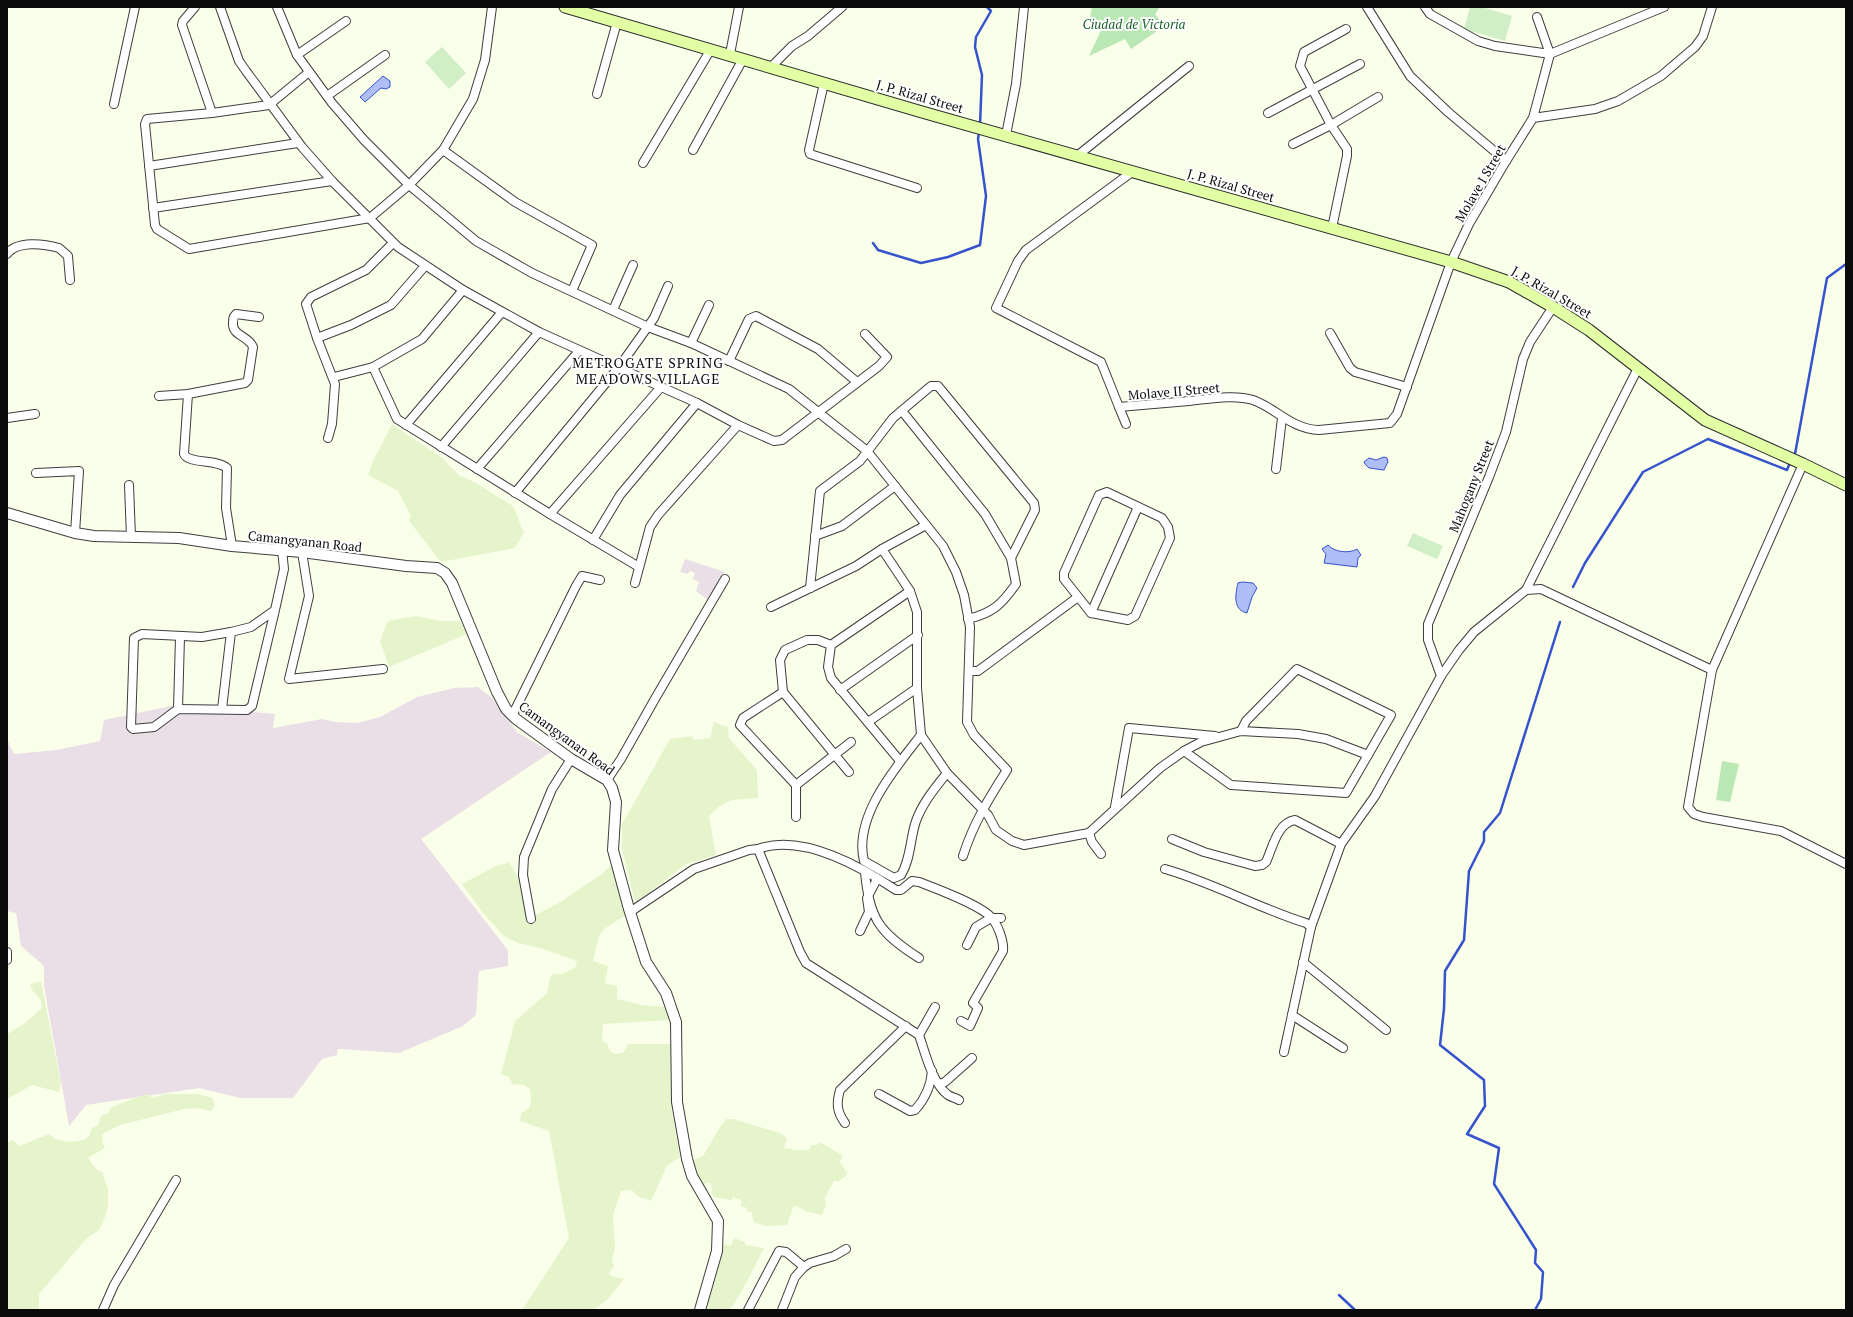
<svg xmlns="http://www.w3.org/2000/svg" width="1853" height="1317" viewBox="0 0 1853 1317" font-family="'PT Serif',serif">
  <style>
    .industrial { fill: #ebdfe7 }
    .farmland { fill: #e6f4cb }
    .green { fill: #bae8b4 }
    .pitch { fill: #d0efc6 }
    .water { fill: #afbef6; stroke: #3652cc }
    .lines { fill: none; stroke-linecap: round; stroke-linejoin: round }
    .stream { stroke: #3652cc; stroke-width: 2.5 }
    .minor-casing { stroke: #3e3e3e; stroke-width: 10 }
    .tertiary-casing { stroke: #3e3e3e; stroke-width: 12 }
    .secondary-casing { stroke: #2d2d2d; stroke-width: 13 }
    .minor { stroke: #fff; stroke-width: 8 }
    .tertiary { stroke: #fff; stroke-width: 10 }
    .secondary { stroke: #e3ffa5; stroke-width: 11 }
    .labels { text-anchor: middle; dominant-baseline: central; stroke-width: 4; stroke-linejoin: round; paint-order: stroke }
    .park-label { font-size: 13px; font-style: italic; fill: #1d622b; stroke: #fff }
    .street-label { font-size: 13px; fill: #0b0b0b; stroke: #fff }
    .neighbourhood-label { font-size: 14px; letter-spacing: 1px; fill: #0b0b0b; stroke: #fff }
  </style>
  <rect width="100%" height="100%" fill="#faffea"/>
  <g class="industrial">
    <polygon points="685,559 725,572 709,601 696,591 699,582 693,579 695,573 690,571 688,574 680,572"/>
    <polygon points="478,687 491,697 517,732 551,752 421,839 508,950 508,966 479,971 476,1015 463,1026 399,1053 338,1049 337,1055 322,1059 293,1098 240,1098 199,1088 86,1105 69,1126 44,986 44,966 21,946 16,913 7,911 7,739 14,754 56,750 100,741 104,720 176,705 275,714 273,728 322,719 336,722 357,723 380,717 417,697 454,688"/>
  </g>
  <g class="farmland">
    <polygon points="392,424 442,458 459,475 476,483 513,506 524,533 515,548 441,562 409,521 411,516 398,491 368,475 373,461"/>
    <polygon points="416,616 440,621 460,621 467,634 389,667 380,641 388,621"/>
    <polygon points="714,722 728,727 729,738 757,770 758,798 732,800 718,807 709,816 716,855 686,864 636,902 634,898 622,849 622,824 670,739 692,736 694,740 710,738"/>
    <polygon points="509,862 519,879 534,916 562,901 603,873 612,864 626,915 604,929 599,936 593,961 608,966 605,983 617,986 617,999 642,1005 667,1007 670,1020 603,1024 602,1041 607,1043 610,1051 615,1054 623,1053 628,1044 671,1044 671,1105 680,1157 667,1166 651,1201 637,1196 632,1190 621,1191 613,1215 615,1248 612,1259 614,1266 609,1273 611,1276 624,1279 609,1298 594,1310 522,1310 569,1238 549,1131 520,1121 521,1114 530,1107 531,1099 530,1089 524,1085 512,1084 509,1077 501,1074 515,1021 547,993 550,978 553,974 561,974 575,968 577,961 543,949 518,943 504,936 483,913 462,884 494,867"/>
    <polygon points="41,981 61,1084 59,1092 32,1085 7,1099 7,1034 24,1024 42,1008 41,1000 32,990 30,984"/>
    <polygon points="146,1094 153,1098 165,1094 198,1094 212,1098 215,1105 212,1111 195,1108 184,1109 120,1125 102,1134 103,1144 105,1148 88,1158 96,1169 102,1172 108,1189 108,1207 105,1217 99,1230 86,1239 39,1294 39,1310 7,1310 7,1143 13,1140 19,1146 49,1134 55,1139 69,1142 84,1140 89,1136 92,1128 98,1125 101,1116 108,1113 112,1107"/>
    <polygon points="726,1119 733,1119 780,1133 787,1138 784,1148 797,1150 809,1150 812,1145 817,1145 820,1142 843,1156 840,1162 848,1174 839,1181 834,1181 825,1198 826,1205 822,1215 808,1212 794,1205 787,1225 767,1226 756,1223 753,1220 752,1212 747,1212 747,1208 741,1206 741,1200 733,1197 732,1200 713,1197 711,1183 706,1183 703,1189 691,1161 703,1156 718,1130"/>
    <polygon points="734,1238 745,1242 745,1245 764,1248 743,1289 730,1310 705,1310 724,1244 731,1246"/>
  </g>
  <g class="green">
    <polygon points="1092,7 1160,7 1155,14 1164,26 1131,49 1125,39 1089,56 1104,24 1090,18"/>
    <polygon points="1722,761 1739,764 1730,802 1716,800"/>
  </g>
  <g class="pitch">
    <polygon points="1470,7 1482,7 1512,16 1505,41 1464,29"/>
    <polygon points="442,47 466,73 449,89 425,62"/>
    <polygon points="1413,533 1443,546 1437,559 1407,546"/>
  </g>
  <g class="water">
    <polygon points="383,76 390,81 390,87 386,89 381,88 365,102 360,97"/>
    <polygon points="1384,457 1387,458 1388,462 1384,470 1369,468 1365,464 1364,462 1369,458 1376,460"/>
    <path d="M1328,545C1334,552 1349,554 1357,549L1361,555L1358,558L1357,567L1324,563L1326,554L1322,549Z"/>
    <path d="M1242,582L1253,583L1257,588L1252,597L1247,613C1233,610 1235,595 1238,583Z"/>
  </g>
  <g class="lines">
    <g class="stream">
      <polyline points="980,125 982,75 975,47 976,37 991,11 987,7"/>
      <polyline points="873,243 878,250 921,263 948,257 980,245 986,196 978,139 979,132"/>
      <polyline points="1795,454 1827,278 1846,264"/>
      <polyline points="1573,587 1585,563 1643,472 1708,439 1787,470 1789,465"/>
      <polyline points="1339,1295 1355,1310"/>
      <polyline points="1535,1310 1541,1299 1543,1272 1535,1263 1536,1250 1494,1184 1499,1148 1467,1134 1485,1106 1484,1080 1440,1045 1444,1009 1445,971 1464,940 1469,871 1484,841 1484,832 1500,813 1560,622"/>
    </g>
    <g class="minor-casing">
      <g id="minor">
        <polyline points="195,7 183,21 182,25 212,113"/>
        <polyline points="220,7 239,61 246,71 302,147 332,181 398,247 463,290 539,332 697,403 738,425 774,441 782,440 879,366 887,357 865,334"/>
        <path d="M277,7L297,55L332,103L364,140L409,185L476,241L532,273L648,327L691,343L789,389L867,451L943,546L956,572L964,595L970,627L967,722L974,735L1007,770C989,798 973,824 963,856"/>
        <polyline points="1367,7 1410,76 1448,112 1506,161"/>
        <polyline points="1425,7 1430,14 1478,41 1495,46 1550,54 1664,7"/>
        <polyline points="730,54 739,7"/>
        <polyline points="297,55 346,21"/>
        <polyline points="771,67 792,46 808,36 842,7"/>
        <polyline points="309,72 269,105 212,113 147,119 145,124 155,225 157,229 189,249 370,218 409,185 443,150 473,99 485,60 492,7"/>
        <polyline points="824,83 809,150 810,154 917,188"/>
        <polyline points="597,94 617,22"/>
        <polyline points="327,96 385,55"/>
        <polyline points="114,104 135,7"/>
        <polyline points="1268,113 1360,64"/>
        <polyline points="1533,118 1595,109 1618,101 1661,76 1695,47 1703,36 1712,7"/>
        <polyline points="1006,135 1016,84 1024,7"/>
        <polyline points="1293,144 1331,125 1378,97"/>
        <polyline points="443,150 515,202 592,245 572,291"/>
        <polyline points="693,150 743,59"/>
        <polyline points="1077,156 1189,66"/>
        <polyline points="643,163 711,49"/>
        <polyline points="149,166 298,143"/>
        <path d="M1132,172L1026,250L1018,261L996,308L1101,362L1119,407C1142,405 1166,403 1189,401C1209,399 1234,394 1253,400C1276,408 1291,429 1319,430L1390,423L1397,414L1451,262L1469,224L1506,161L1533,118L1550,54L1537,17"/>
        <polyline points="153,208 332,181"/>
        <polyline points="1332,228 1347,156 1347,149 1331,125 1300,66 1304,52 1346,29"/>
        <path d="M7,254C17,240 45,244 59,248L68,256L70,280"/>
        <polyline points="613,310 633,265"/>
        <polyline points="1330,333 1350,368 1355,372 1407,387"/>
        <polyline points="317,338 351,325 391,305 425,266"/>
        <polyline points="691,343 709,305"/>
        <polyline points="729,361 749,319 756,316 818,349 857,382"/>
        <polyline points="373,367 397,419 550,514 639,567"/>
        <polyline points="334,377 373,367 422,339 463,290"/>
        <path d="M188,394L184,454C188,464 217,459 227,468L226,508L232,546"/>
        <path d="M159,396L188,394L245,383L248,380L253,347C249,336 232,336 233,323C233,319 233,317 236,314L259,317"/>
        <polyline points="1119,407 1126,424"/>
        <path d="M902,411L985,514L1011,558L1016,584C1002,604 993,613 968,619"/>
        <polyline points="7,418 35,414"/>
        <polyline points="406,425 502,312"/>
        <polyline points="328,438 332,424 335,384 317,338 306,304 311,297 366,270 393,243"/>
        <polyline points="441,447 539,332"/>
        <polyline points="1803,464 1712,670 1688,807 1694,814 1703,817 1781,831 1846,864"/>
        <polyline points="477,469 579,351"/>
        <polyline points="1276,469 1282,418"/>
        <polyline points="36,473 79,471 75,533"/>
        <polyline points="129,485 131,537"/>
        <polygon points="1107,492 1162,518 1168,527 1170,538 1135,616 1128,620 1091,613 1064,579 1064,573 1099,495"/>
        <polyline points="515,493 619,367 654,318 668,286"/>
        <polyline points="550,514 661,387"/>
        <polyline points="815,536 842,526 895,486"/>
        <polyline points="593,540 620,495 697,403"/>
        <polyline points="882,549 910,591 917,612 917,688 921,735 947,773 988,815 996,830 1012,841 1024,845 1089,833 1160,768 1184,751 1201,742 1241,731 1298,734 1326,739 1368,755"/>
        <polyline points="302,552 309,596 289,679 383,669"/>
        <polyline points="635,583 650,527 658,515 738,425"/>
        <polyline points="810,588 820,491 860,461 893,418 931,386 938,386 1034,503 1035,510 1011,558"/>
        <polyline points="1526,590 1638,368"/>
        <polyline points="771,607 856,566 882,549 926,525"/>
        <polyline points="275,610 252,706 247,710 178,709 154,727 133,729 131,727 134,638 142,634 202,637 231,632 251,627 275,610 284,569 282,550"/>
        <polyline points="1091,613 1138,507"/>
        <polyline points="831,645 818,640 807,640 785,650 780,660 783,692 849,772"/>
        <polyline points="969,671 978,671 1078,597"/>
        <polyline points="1441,676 1428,640 1428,624 1489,477 1506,432 1523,359 1530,342 1553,307"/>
        <polyline points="840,690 918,635"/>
        <polyline points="783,692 743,718 740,725 796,785 796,817"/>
        <polyline points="178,709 180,637"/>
        <polyline points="222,709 231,632"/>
        <polyline points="512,716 576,586 582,576 600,580"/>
        <polyline points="868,722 917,688"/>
        <path d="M921,735C896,767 853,817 864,861L894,878L901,875C911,859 910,838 916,821C923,802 935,788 947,773"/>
        <polyline points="1184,751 1231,785 1346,793 1391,715 1297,669 1246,721 1241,731"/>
        <polyline points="900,761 831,678 828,667 831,645 910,591"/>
        <polyline points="607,780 621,759 656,697 725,579"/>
        <polyline points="796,785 851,742"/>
        <polyline points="1115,807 1129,728 1215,736"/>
        <polyline points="1089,833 1092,842 1101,854"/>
        <path d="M1172,839L1204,852L1255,866L1262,865L1266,862C1273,847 1277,823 1295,820L1341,844"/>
        <path d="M758,849C801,833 860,866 896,890H901L912,881L919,882C937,889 978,904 991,917C998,925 1004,941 1003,951L973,1003L978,1008L970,1026L961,1021"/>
        <path d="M1165,869C1214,883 1258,908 1306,923L1311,927"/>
        <path d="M865,872C869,919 880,933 919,958"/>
        <polyline points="630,912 694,869 749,850 758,849 800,952 806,963 919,1035"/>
        <polyline points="531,919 523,875 524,857 552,789 571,759"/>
        <polyline points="860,931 869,912 867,898 877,879"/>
        <polyline points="967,945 976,927 991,918 1001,918"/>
        <polyline points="7,952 7,960"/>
        <polyline points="1303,962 1386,1030"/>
        <path d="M935,1007L919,1035C925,1052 932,1083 948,1095C951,1097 956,1098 959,1100"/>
        <polyline points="1292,1015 1343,1048"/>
        <polyline points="1284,1052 1311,927 1341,844 1375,796 1441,676 1459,650 1474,632 1526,590 1541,589 1712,670"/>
        <polyline points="939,1084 945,1082 972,1058"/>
        <path d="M879,1094L910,1111L915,1110C925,1099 931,1085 932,1071"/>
        <path d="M845,1123C837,1112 836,1104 840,1090L906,1026"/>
        <polyline points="103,1310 114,1285 176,1180"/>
        <polyline points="748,1310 779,1251 786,1252 804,1267"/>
        <polyline points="782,1310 795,1277 804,1267 810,1263 834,1256 846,1249"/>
      </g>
    </g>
    <g class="tertiary-casing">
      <polyline id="tertiary" points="7,513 75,533 94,536 179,538 232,546 302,552 406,566 437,568 445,573 452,583 497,692 506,709 516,719 571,759 607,780 612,788 616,802 613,850 629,909 646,962 666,993 676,1022 677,1102 687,1159 692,1176 718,1221 717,1251 700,1310"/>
    </g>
    <g class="secondary-casing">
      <polyline id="secondary" points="565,7 922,112 1451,262 1509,282 1553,307 1589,330 1705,420 1803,464 1846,485"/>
    </g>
    <use href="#minor" class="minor"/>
    <use href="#tertiary" class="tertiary"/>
    <use href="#secondary" class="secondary"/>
  </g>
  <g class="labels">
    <g class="park-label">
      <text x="1134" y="24">Ciudad de Victoria</text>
    </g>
    <g class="street-label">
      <text transform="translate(920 96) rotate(16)">J. P. Rizal Street</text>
      <text transform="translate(1480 183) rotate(-60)">Molave I Street</text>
      <text transform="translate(1231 185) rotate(16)">J. P. Rizal Street</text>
      <text transform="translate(1552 292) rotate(30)">J. P. Rizal Street</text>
      <text transform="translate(1174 391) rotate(-5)">Molave II Street</text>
      <text transform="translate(1471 486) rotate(-68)">Mahogany Street</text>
      <text transform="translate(305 541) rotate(6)">Camangyanan Road</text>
      <text transform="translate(567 738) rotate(36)">Camangyanan Road</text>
    </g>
    <g class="neighbourhood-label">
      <text x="648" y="362">METROGATE SPRING<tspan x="648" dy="16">MEADOWS VILLAGE</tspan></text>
    </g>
  </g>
  <rect width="1853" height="1317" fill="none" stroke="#0b0b0b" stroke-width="16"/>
</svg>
